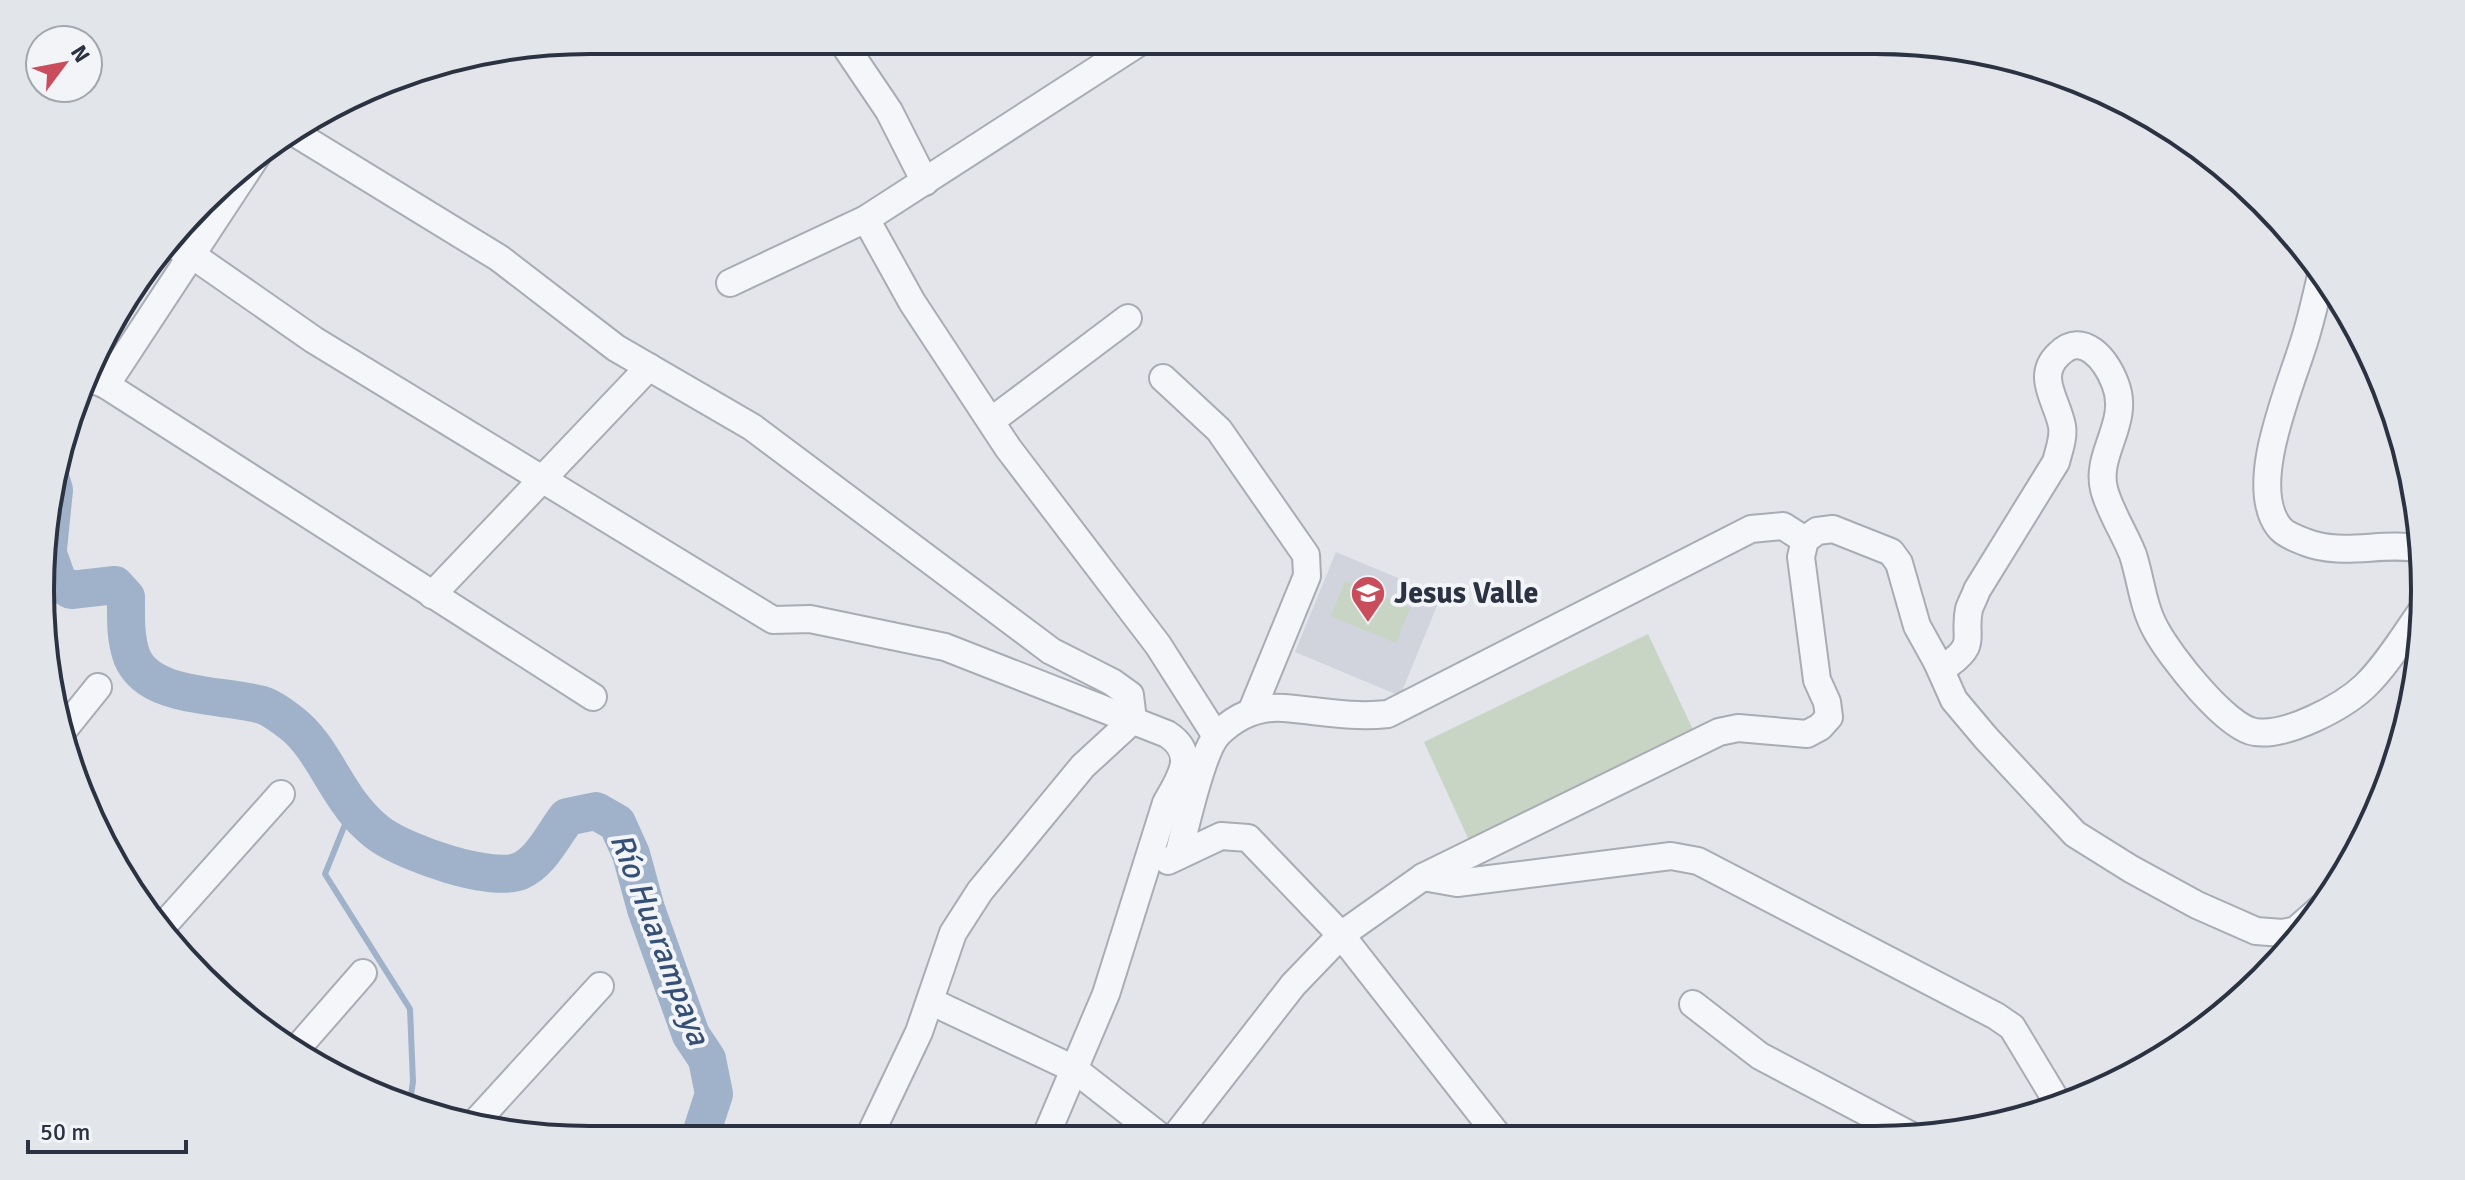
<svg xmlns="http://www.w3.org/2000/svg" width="2465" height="1180" viewBox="0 0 2465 1180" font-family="Signika,sans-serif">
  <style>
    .built { fill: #d1d4dc }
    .green { fill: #c8d4c4 }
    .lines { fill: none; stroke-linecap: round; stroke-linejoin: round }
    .stream { stroke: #9fb2c9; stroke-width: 6 }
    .river { stroke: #9fb2c9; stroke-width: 38 }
    .minor-casing { stroke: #a8acb4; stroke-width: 30 }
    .minor { stroke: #f5f6f9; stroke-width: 26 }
    .labels { text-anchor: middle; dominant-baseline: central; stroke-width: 8; stroke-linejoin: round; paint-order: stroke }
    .poi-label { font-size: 30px; font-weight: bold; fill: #2b3342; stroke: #f2f4f8; text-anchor: start }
    .water-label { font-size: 32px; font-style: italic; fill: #365075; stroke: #f2f4f8 }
    .rim { fill: none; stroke: #2b3342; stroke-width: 4 }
  </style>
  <rect width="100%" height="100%" fill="#e3e5ea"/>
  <polygon class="built" points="1336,552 1441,596 1400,696 1295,652"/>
  <g class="green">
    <polygon points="1345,581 1410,608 1396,643 1331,616"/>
    <polygon points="1648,634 1704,753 1479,862 1424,742"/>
  </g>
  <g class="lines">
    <polyline class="stream" points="352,807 325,874 410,1009 413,1082 409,1107"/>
    <g class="river">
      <polyline points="48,549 54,490 51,480"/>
      <path d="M48,554L58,582L71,590L115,585L126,597C126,616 125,639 132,657C149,699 221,694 258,704C269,706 281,715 290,722C317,742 331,779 351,805C358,815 371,828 381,835C407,853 490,883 520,871C541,862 553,835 567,817L596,811L617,823L631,854L646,909L691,1035L707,1059L714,1094L699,1140"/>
    </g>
    <g class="minor-casing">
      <g id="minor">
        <polyline points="841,40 889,111 925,182"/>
        <polyline points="295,133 499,258 616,348 752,427 1051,651 1112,682 1130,695 1133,720 1083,766 980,891 953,933 919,1032 868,1139"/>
        <polyline points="866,219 912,302 1008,448 1158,645 1216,736"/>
        <path d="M171,244L192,255L314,340L773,620L810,619L945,647L1167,734C1198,754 1180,778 1166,803L1106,994L1045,1138"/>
        <path d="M2322,272C2317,292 2313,312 2307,332C2294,380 2245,483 2279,527C2284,534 2297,539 2305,542C2342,557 2383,541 2421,549"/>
        <polyline points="730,283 866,219 1143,40"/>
        <polyline points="84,376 106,385 593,697"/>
        <polyline points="1163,378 1219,430 1306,555 1307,576 1252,710"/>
        <polyline points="106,385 260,151"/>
        <polyline points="991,421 1128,318"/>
        <polyline points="432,595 649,367"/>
        <polyline points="1937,662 1954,700 1986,738 2075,834 2131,869 2197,905 2256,931 2283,933 2296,930 2321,908"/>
        <polyline points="65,728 98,687"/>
        <path d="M1178,856C1185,830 1201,752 1218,734C1236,716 1259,706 1284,708C1321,711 1351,718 1388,714L1751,529L1783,526L1805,540"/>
        <polyline points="1168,861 1221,836 1248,838 1341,935 1499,1137"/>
        <polyline points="1423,877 1457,883 1671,856 1698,861 1996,1016 2012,1027 2059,1105"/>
        <polyline points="163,926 281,794"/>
        <polyline points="930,1001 1074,1069 1162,1138"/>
        <polyline points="1693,1004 1760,1056 1910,1135"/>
        <polyline points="294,1052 363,973"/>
        <polyline points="472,1126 600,986"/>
        <path d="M1174,1138L1293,985L1341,935L1423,877L1719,732L1738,728L1807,734L1820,727L1829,717L1827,702L1817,680L1801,557L1805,540L1817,531L1833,529L1891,552L1899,563L1917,626L1937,662L1949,664C1978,643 1963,638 1969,609C1971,603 1975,596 1977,590L2056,462C2059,450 2064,438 2062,426C2057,400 2035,376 2059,354C2083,330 2106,360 2115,383C2131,422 2095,453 2104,489C2109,510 2125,534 2133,555C2141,580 2143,607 2156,630C2170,656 2226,728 2255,732C2286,737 2343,707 2365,686C2386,666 2406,633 2423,609"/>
      </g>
    </g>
    <use href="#minor" class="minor"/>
  </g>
  <defs>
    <g id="school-pin" transform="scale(1.8)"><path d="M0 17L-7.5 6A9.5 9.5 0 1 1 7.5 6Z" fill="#ca4d5c" stroke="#f2f4f8"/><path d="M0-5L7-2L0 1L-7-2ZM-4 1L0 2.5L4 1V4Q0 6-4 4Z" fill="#fff"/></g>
  </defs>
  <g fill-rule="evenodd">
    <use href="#school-pin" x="1368" y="593"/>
  </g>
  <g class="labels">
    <g class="poi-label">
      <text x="1394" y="593">Jesus Valle</text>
    </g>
    <g class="water-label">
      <text transform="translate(660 939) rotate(69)">Río Huarampaya</text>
    </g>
  </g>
  <path d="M0 0H2465V1180H0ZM590 54H1875A536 536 0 0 1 2411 590V590A536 536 0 0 1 1875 1126H590A536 536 0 0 1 54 590V590A536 536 0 0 1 590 54Z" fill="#e2e5e9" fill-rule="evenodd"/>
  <path class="rim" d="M590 54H1875A536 536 0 0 1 2411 590V590A536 536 0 0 1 1875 1126H590A536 536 0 0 1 54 590V590A536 536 0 0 1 590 54Z"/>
  <g transform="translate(64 64) rotate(58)"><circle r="38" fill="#f2f4f8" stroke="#a2a7af" stroke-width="2"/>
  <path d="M0-6L14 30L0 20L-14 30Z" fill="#ca4d5c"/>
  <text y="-12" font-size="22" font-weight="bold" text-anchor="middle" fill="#2b3342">N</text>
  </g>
  <path d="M28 1140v12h158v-12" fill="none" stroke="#2b3342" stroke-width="4"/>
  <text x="40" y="1140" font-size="24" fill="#2b3342" stroke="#f2f4f8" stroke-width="6" paint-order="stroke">50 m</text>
</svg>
